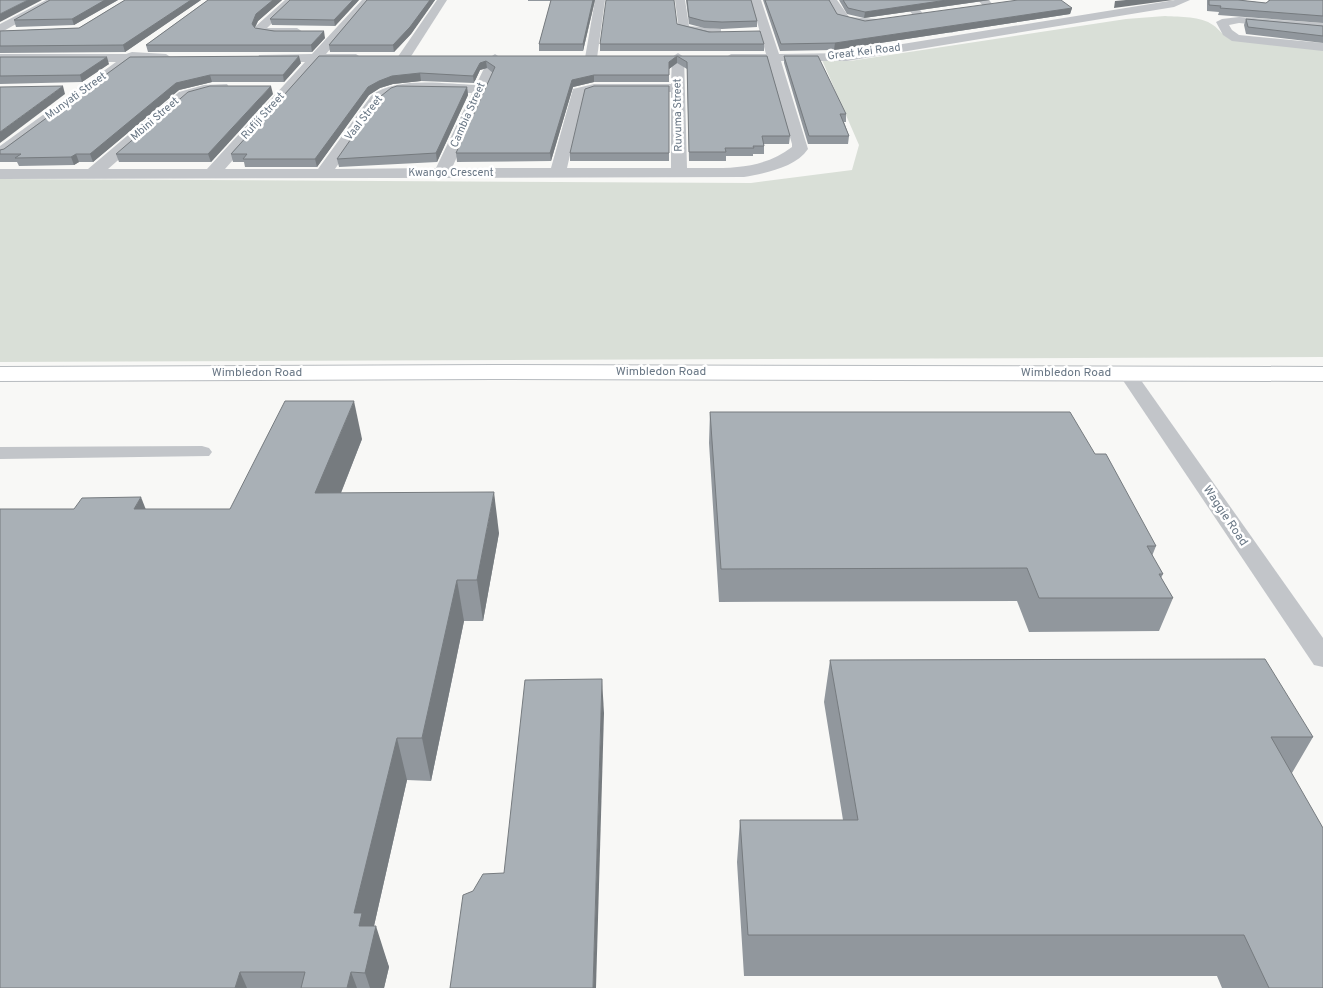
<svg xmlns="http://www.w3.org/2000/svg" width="1323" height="988" viewBox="0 0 1323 988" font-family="Overpass,sans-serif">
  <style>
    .green { fill: #d9dfd7 }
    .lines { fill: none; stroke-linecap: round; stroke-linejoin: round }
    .secondary-casing { stroke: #b7bbbf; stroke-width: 2 }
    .service { fill: #c2c5c9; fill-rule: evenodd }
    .minor { fill: #c2c5c9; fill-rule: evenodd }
    .secondary { fill: #fff; fill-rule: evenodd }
    .wall { fill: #91979d }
    .shaded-wall { fill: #767b7f }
    .building { fill: #a9b0b6; stroke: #767b7f }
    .labels { text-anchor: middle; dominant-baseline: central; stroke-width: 5; stroke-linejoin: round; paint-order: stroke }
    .far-street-label { font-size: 11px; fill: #697785; stroke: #fff }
    .street-label { font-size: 12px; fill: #697785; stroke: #fff }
  </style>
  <rect width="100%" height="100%" fill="#f8f8f6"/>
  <path class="green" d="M1165,16C1180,17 1201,16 1213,25C1220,30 1222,35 1229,38L1323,49V357L0,362V179L751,183L852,170L859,145L822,60L850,61L1126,19Z"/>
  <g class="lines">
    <g class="secondary-casing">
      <polygon id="secondary" points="494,365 1323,367 1323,381 494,379 0,381 0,367"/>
    </g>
    <g class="service">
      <polygon points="1127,368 1133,369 1323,638 1323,667 1314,665 1118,373 1121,369"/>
      <polygon points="202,446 209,448 212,452 209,456 0,459 0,447"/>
    </g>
    <g class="minor">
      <polygon points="46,0 59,0 0,33 0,24"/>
      <polygon points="285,0 296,0 267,28 297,28 303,32 301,35 266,36 256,30 256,26"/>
      <path d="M362,0H373L326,54H356L362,58L361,61L319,62L225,169H318L371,96C396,76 444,84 476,85L489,58L495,54L501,58L452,168H551L573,89L594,84H671L672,57L678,53L684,57L687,168C724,168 761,171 792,147V144L768,62H731L725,58L731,54H766L751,0H761L779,54L847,53L1175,0H1190L1174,7L847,61H781L808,149C795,168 765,173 744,177L0,179V169H88L179,92L204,85L227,84L229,87L227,90L189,98L108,169H207L305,62H264L259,61L258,58L259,55L312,54ZM398,92L472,93L436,168L335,169L381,102L391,94ZM594,92H671V168H567L584,95Z"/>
      <polygon points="437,0 447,0 408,61 398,61 397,58"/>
      <polygon points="595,0 605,0 597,58 591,62 585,58"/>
      <polygon points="675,0 685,0 689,26 721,29 721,35 698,36 679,30"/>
      <path d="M827,0H837L849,17L877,19L883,22C874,30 852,25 841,22Z"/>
      <polygon points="902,0 913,0 923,14 958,29 952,33 915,18"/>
      <polygon points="978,0 989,0 993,5 992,7 984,7"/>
      <polygon points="1239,17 1323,23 1323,31 1239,23 1229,25 1232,30 1239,35 1323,43 1323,51 1232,41 1223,35 1216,22 1222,19"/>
      <polygon points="132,52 166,54 172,58 166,62 132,62 6,156 0,158 0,146 116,62 0,62 0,54 126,54"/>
    </g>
    <use href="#secondary" class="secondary"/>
  </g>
  <g class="wall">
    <polygon points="50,0 118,0 74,25 16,27 14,20"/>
    <polygon points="125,0 201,0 125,52 0,53 0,31 79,28"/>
    <polygon points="208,0 282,0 258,21 255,28 325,38 312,52 148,52 146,45"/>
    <polygon points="359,0 335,26 272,25 270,19"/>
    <polygon points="367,0 435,0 411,34 394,52 330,52 329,45"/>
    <polygon points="528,0 595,0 583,51 539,51 539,44 551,1 528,1"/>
    <polygon points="686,0 751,0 757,21 757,27 722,29 704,28 689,24"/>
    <polygon points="763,0 829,0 837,14 865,21 1072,8 1070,14 834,50 780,51"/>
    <polygon points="839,0 990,0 864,18 847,14"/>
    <polygon points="1207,0 1238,0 1266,3 1269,1 1268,0 1263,0 1323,0 1323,23 1218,15 1219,12 1207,11"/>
    <polygon points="1246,19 1323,26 1323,43 1246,34 1244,25"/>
    <polygon points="677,24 764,44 764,51 600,51 600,44"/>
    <polygon points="319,56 767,56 790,136 789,144 764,144 764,154 753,154 753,156 726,156 726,161 689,161 687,69 677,63 669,69 669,82 594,82 573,87 551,161 457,162 456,153 493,73 487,68 480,70 474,83 421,81 393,84 380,88 369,95 317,167 245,167 244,162 233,162 231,154"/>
    <polygon points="784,56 846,114 846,122 844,122 849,136 848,144 808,144 784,63"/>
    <polygon points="0,57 109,64 82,82 0,84"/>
    <polygon points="130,57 301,63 284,82 212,82 179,90 93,162 79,162 74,165 19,166 17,162 0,162 0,150 4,149"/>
    <polygon points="669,86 669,161 570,161 570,153"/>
    <polygon points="467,87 468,95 437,162 339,167 337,159"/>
    <polygon points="273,94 211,162 119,162 116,154"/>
    <polygon points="710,412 1095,454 1156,546 1152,556 1163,574 1161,578 1173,598 1159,631 1029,632 1017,601 719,602 709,443"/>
    <polygon points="362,439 341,493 499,533 483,621 464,621 431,781 407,780 374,926 389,967 384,988 0,988 146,509 230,509"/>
    <polygon points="830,660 1313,737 1292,773 1323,988 1222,988 1217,976 744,976 737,862 740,820 843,820 824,702"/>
  </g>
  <g class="shaded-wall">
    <polygon points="28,0 42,0 0,22 0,14"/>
    <polygon points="105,0 118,0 74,25 72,19"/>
    <polygon points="191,0 201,0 125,52 123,45"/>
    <polygon points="273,0 282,0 258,21 253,31 252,24 256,14"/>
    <polygon points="353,0 359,0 335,26 334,20"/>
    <polygon points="430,0 435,0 411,34 394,52 393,45"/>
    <polygon points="593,0 595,0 583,51 583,44"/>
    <polygon points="947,0 990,0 864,18 865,12"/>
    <polygon points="1126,0 1173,0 1114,8 1115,1"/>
    <polygon points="1072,8 1070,14 834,50 835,43"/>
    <polygon points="324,31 325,38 312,52 311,45"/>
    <polygon points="299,56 301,63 284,82 283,75"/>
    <polygon points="677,56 677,63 669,69 669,62"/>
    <polygon points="107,57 109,64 82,82 80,75"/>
    <polygon points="486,61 487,68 480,70 474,83 473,76 480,63"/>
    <polygon points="420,73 421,81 393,84 380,88 369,95 317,167 315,159 368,87 379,81 392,76"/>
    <polygon points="210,75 212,82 179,90 93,162 90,154 176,83"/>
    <polygon points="594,75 594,82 573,87 551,161 550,153 572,80"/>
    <polygon points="63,86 65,94 0,143 0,132"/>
    <polygon points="271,86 273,94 211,162 208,154"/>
    <polygon points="467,87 468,95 437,162 436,153"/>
    <polygon points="76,154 79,162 74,165 71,157"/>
    <polygon points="354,401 362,439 325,533 315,493"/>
    <polygon points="494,492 499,533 483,621 477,580"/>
    <polygon points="141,497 157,538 134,509"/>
    <polygon points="457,580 464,621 431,781 422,738"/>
    <polygon points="602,679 604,713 596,988 593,988"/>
    <polygon points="397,738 407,780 371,939 376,926 389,967 384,988 370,988 365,973 354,913"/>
    <polygon points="240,972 247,988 235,988"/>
    <polygon points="351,972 357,988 347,988"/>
  </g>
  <g class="building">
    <polygon points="0,0 28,0 0,14"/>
    <polygon points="50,0 105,0 72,19 14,20"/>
    <polygon points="125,0 191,0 123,45 0,46 0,31 79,28"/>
    <polygon points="208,0 273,0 256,14 252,24 255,28 274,31 324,31 311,45 146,45"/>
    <polygon points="290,0 353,0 334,20 270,19"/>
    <polygon points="367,0 430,0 410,27 393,45 329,45"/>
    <polygon points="551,0 593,0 583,44 539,44"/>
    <polygon points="606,0 674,0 677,24 709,32 760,31 764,44 600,44"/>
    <polygon points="687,0 751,0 757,21 722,22 704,21 689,17"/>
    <polygon points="765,0 829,0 837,14 865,21 1018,0 1061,0 1072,8 835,43 781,44"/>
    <polygon points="843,0 947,0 865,12 848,8"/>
    <polygon points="1209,0 1238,0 1266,3 1270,0 1323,0 1323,16 1220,8 1221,6 1209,5"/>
    <polygon points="1246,19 1323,26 1323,36 1248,27"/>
    <polygon points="299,56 283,75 210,75 176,83 90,154 76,154 71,157 15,158 21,154 0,154 0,150 4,149 130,57"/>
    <polygon points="319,56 767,56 790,136 762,136 764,146 753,146 754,148 725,148 726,152 689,152 687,62 677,56 669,62 669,75 594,75 572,80 550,153 456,153 495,67 486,61 480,63 473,76 420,73 392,76 379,81 368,87 315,159 243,159 247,154 231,154"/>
    <polygon points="784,56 818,56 846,114 840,114 849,136 809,136"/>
    <polygon points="0,57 107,57 80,75 0,76"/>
    <polygon points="63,86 0,132 0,87"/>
    <polygon points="210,86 271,86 208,154 116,154 188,92"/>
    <polygon points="397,86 467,87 436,153 337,159 381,96 391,88"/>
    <polygon points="594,86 669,86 669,153 570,153 585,89"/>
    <polygon points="285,401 354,401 315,493 494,492 477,580 457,580 422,738 397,738 354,913 362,913 359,926 376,926 365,973 351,972 347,988 301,988 305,972 240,972 235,988 0,988 0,509 74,509 82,498 141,497 134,509 230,509"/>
    <polygon points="710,412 1070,412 1095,454 1106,454 1156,546 1147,546 1163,574 1159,574 1173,598 1039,598 1027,568 721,569"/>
    <polygon points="1265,659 1313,737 1271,737 1323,828 1323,988 1269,988 1244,935 748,935 740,820 858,820 830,660"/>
    <polygon points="602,679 593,988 450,988 463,895 473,891 483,874 504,873 525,680"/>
  </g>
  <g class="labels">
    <g class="far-street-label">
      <text transform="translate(864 52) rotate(-7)">Great Kei Road</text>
      <text transform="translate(76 96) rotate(-36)">Munyati Street</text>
      <text transform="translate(468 115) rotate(-66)">Cambia Street</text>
      <text transform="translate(678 115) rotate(-91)">Ruvuma Street</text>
      <text transform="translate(263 116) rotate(-48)">Rufiji Street</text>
      <text transform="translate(364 118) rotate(-52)">Vaal Street</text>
      <text transform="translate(155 119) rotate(-41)">Mbini Street</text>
      <text x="451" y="173">Kwango Crescent</text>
    </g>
    <g class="street-label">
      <text x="661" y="372">Wimbledon Road</text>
      <text x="257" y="373">Wimbledon Road</text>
      <text x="1066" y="373">Wimbledon Road</text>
      <text transform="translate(1225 516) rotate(56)">Waggie Road</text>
    </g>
  </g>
</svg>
